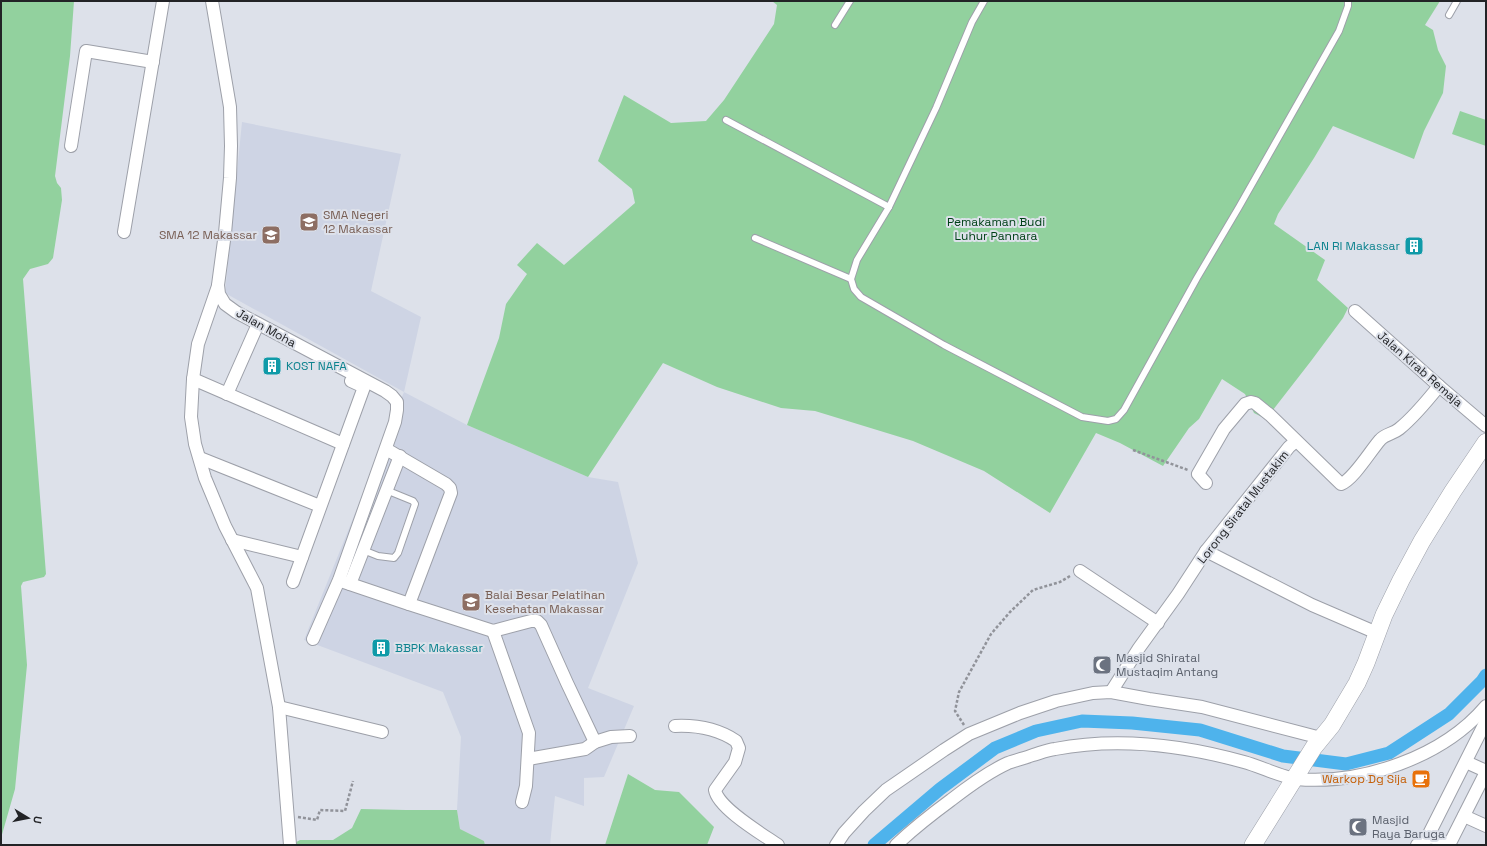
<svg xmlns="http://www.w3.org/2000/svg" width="1487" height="846" viewBox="0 0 1487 846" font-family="'Space Grotesk',sans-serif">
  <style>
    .built { fill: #ced4e4 }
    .green { fill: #92d19e }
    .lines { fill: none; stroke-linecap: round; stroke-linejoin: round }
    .canal { stroke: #4eb3ec; stroke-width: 13 }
    .lane-casing { stroke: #9da0a9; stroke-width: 8 }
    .street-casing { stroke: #9da0a9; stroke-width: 14 }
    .secondary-casing { stroke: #9da0a9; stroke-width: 18 }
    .path { stroke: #91939a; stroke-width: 2.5; stroke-dasharray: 3 2; stroke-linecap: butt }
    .lane { stroke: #fff; stroke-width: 6 }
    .street { stroke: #fff; stroke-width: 12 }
    .secondary { stroke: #fff; stroke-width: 17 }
    .labels { text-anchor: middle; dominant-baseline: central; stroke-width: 4; stroke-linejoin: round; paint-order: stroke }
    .education-label { font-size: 12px; fill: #785e54; stroke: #dde1ea; text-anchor: start }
    .park-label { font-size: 12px; fill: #004117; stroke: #dde1ea }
    .culture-label { font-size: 12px; fill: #0d838f; stroke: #dde1ea; text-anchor: start }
    .street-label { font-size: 12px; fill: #222326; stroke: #dde1ea }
    .worship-label { font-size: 12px; fill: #5b616d; stroke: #dde1ea; text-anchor: start }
    .food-label { font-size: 12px; fill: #c56008; stroke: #dde1ea; text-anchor: end }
  </style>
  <rect width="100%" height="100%" fill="#dde1ea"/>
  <polygon class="built" points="242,122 401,154 371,291 421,317 404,392 467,425 588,477 618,482 638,563 588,688 634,706 604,777 584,778 584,806 555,796 550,845 485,845 484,841 460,829 457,810 461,737 443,692 304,640 404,392 225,293"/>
  <g class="green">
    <polygon points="1,1 74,1 70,56 55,176 57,183 61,188 62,200 53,258 48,264 30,269 23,279 46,574 44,577 23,582 21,586 27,665 15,789 1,838"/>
    <polygon points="772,1 1440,1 1425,25 1433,30 1438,50 1446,66 1443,93 1424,131 1414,159 1333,126 1314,158 1278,214 1274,224 1325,260 1317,280 1348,308 1343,318 1311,361 1266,419 1254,413 1245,394 1222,379 1199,419 1189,428 1163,466 1120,443 1096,433 1050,513 984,471 913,441 815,411 781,408 717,387 663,363 588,477 467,425 499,338 506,304 527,274 517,265 537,243 564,265 635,203 632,189 598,161 624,95 671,123 706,121 724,100 774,24 777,5"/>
    <polygon points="1460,111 1486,120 1486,146 1452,134"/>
    <polygon points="628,774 655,790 679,792 714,827 707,845 605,845"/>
    <polygon points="361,809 406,810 457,810 460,829 484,841 485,845 291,845 300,840 333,840 352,828"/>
  </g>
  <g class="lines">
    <polyline class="canal" points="874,845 940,789 995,748 1036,731 1082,721 1132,723 1200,730 1283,756 1346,764 1389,753 1449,714 1482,681 1486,675"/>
    <g class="lane-casing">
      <g id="lane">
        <polyline points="984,1 972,22 936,108 889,207 857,260 851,279 854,289 861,297 944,345 1082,417 1108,421 1116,419 1124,410 1197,278 1239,207 1339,31 1348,6 1348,1"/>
        <polyline points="1449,15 1457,1"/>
        <polyline points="835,25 850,1"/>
        <polyline points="726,120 889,207"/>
        <polyline points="755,238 851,279"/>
        <polyline points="363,550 378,556 394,558 398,553 415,504 413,501 386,490"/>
      </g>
    </g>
    <g class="street-casing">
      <g id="street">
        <polyline points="212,1 230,107 231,146 230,178 225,233 218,285 219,294 225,304 236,312 385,391 392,396 397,402 397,410 395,422 339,580 313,639"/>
        <polyline points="71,146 86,51 153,62"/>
        <polyline points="124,232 163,1"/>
        <polyline points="218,286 198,344 193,379 191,417 195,444 205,478 225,526 257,588 279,707 290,845"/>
        <polyline points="1355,311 1439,386 1486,426"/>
        <polyline points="193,379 343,444"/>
        <polyline points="227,394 258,324"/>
        <polyline points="386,449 446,484 450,488 451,493 409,604 493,631 531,621 537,621 541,625 567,683 595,742"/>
        <polyline points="200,458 320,506"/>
        <path d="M1206,483L1198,474L1224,429L1245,404L1251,402L1255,403L1270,415L1341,484C1353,480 1371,450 1380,440C1385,434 1393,434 1399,429C1414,417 1427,401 1439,386"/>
        <polyline points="232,540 302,557"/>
        <polyline points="1206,551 1312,605 1377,633"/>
        <polyline points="1080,571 1158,623"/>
        <polyline points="293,582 364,387 351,381"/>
        <polyline points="344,582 409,604"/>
        <polyline points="350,584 400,456"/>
        <polyline points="493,631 529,733 526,786 522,802"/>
        <polyline points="1111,692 1139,648 1178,594 1206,551 1289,447 1296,441"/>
        <polyline points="279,707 382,732"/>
        <path d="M675,726C697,725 718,729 736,741L739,748L735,762L715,790C718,808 762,834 778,845"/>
        <polyline points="528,759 585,749 595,742 611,737 630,736"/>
        <polyline points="1466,762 1486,771"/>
        <polyline points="1464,816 1486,826"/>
        <polyline points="1427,838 1486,721"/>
        <polyline points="836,845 844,833 864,811 886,790 944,750 969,734 1020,713 1056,701 1093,693 1111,692 1149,699 1202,707 1321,738"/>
        <path d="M896,845C914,828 932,814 951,800C969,786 988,772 1008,763C1016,760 1025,758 1033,755C1040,753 1047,750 1055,749C1117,737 1183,745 1244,762C1259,766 1282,777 1296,779C1362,785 1443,757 1486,706"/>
        <path d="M1417,845C1425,834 1439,837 1448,845"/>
        <polyline points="1449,845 1486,772"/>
      </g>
    </g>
    <g class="secondary-casing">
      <polyline id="secondary" points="1253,845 1314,747 1332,725 1357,683 1366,663 1384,615 1401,580 1422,541 1453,491 1486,442"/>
    </g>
    <g class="path">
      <polyline points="1133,450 1188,470"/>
      <polyline points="964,725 955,711 959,692 991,634 1010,612 1033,590 1060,582 1070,576"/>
      <polyline points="298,817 317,820 320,810 345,811 353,781"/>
    </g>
    <use href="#lane" class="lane"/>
    <use href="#street" class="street"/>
    <use href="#secondary" class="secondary"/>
  </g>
  <defs>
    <g id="school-square" transform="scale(1)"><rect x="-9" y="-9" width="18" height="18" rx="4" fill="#8d6e63" stroke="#dde1ea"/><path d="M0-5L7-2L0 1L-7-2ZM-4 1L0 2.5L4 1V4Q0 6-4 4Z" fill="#fff"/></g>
    <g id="building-square" transform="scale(1)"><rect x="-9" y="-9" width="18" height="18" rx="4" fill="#0f9aa8" stroke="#dde1ea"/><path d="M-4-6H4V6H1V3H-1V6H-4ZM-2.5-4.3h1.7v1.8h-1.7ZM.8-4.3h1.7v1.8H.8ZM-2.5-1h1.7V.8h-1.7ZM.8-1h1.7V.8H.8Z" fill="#fff"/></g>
    <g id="university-square" transform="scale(1)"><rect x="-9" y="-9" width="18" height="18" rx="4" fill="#8d6e63" stroke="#dde1ea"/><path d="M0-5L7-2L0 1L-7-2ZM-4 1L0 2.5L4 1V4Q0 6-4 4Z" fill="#fff"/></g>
    <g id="mosque-square" transform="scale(1)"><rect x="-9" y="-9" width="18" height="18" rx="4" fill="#6b7280" stroke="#dde1ea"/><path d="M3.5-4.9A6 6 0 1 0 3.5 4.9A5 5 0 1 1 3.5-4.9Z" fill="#fff"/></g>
    <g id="cafe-square" transform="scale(1)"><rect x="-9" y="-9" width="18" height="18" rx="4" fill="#e8710a" stroke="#dde1ea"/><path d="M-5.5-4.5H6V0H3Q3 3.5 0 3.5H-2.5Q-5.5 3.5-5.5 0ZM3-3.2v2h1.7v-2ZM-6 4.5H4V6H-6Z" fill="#fff"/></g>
  </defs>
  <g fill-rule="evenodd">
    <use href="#school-square" x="309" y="222"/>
    <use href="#school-square" x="271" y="235"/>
    <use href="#building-square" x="1414" y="246"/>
    <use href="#building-square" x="272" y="366"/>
    <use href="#university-square" x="471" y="602"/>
    <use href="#building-square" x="381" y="648"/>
    <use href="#mosque-square" x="1102" y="665"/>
    <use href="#cafe-square" x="1421" y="779"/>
    <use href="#mosque-square" x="1358" y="827"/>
  </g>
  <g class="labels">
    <g class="education-label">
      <text x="323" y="215">SMA Negeri<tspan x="323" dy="14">12 Makassar</tspan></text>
      <text x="257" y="235" text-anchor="end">SMA 12 Makassar</text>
      <text x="485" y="595">Balai Besar Pelatihan<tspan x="485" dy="14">Kesehatan Makassar</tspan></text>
    </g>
    <g class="park-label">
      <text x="996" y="222">Pemakaman Budi<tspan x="996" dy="14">Luhur Pannara</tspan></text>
    </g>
    <g class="culture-label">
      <text x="1400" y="246" text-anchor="end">LAN RI Makassar</text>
      <text x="286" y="366">KOST NAFA</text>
      <text x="395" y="648">BBPK Makassar</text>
    </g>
    <g class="street-label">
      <text transform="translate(266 328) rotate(29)">Jalan Moha</text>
      <text transform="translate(1420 369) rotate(41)">Jalan Kirab Remaja</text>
      <text transform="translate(1243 507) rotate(-52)">Lorong Siratal Mustakim</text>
    </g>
    <g class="worship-label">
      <text x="1116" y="658">Masjid Shiratal<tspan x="1116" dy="14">Mustaqim Antang</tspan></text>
      <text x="1372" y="820">Masjid<tspan x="1372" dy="14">Raya Baruga</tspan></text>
    </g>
    <g class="food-label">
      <text x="1407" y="779">Warkop Dg Sija</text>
    </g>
  </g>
  <rect width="1487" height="846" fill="none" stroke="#222326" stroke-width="4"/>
  <g transform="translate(28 818) rotate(100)" stroke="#dde1ea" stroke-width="3" paint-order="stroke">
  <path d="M0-3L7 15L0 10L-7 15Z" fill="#222326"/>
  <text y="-6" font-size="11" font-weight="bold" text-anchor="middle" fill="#222326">U</text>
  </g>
</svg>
